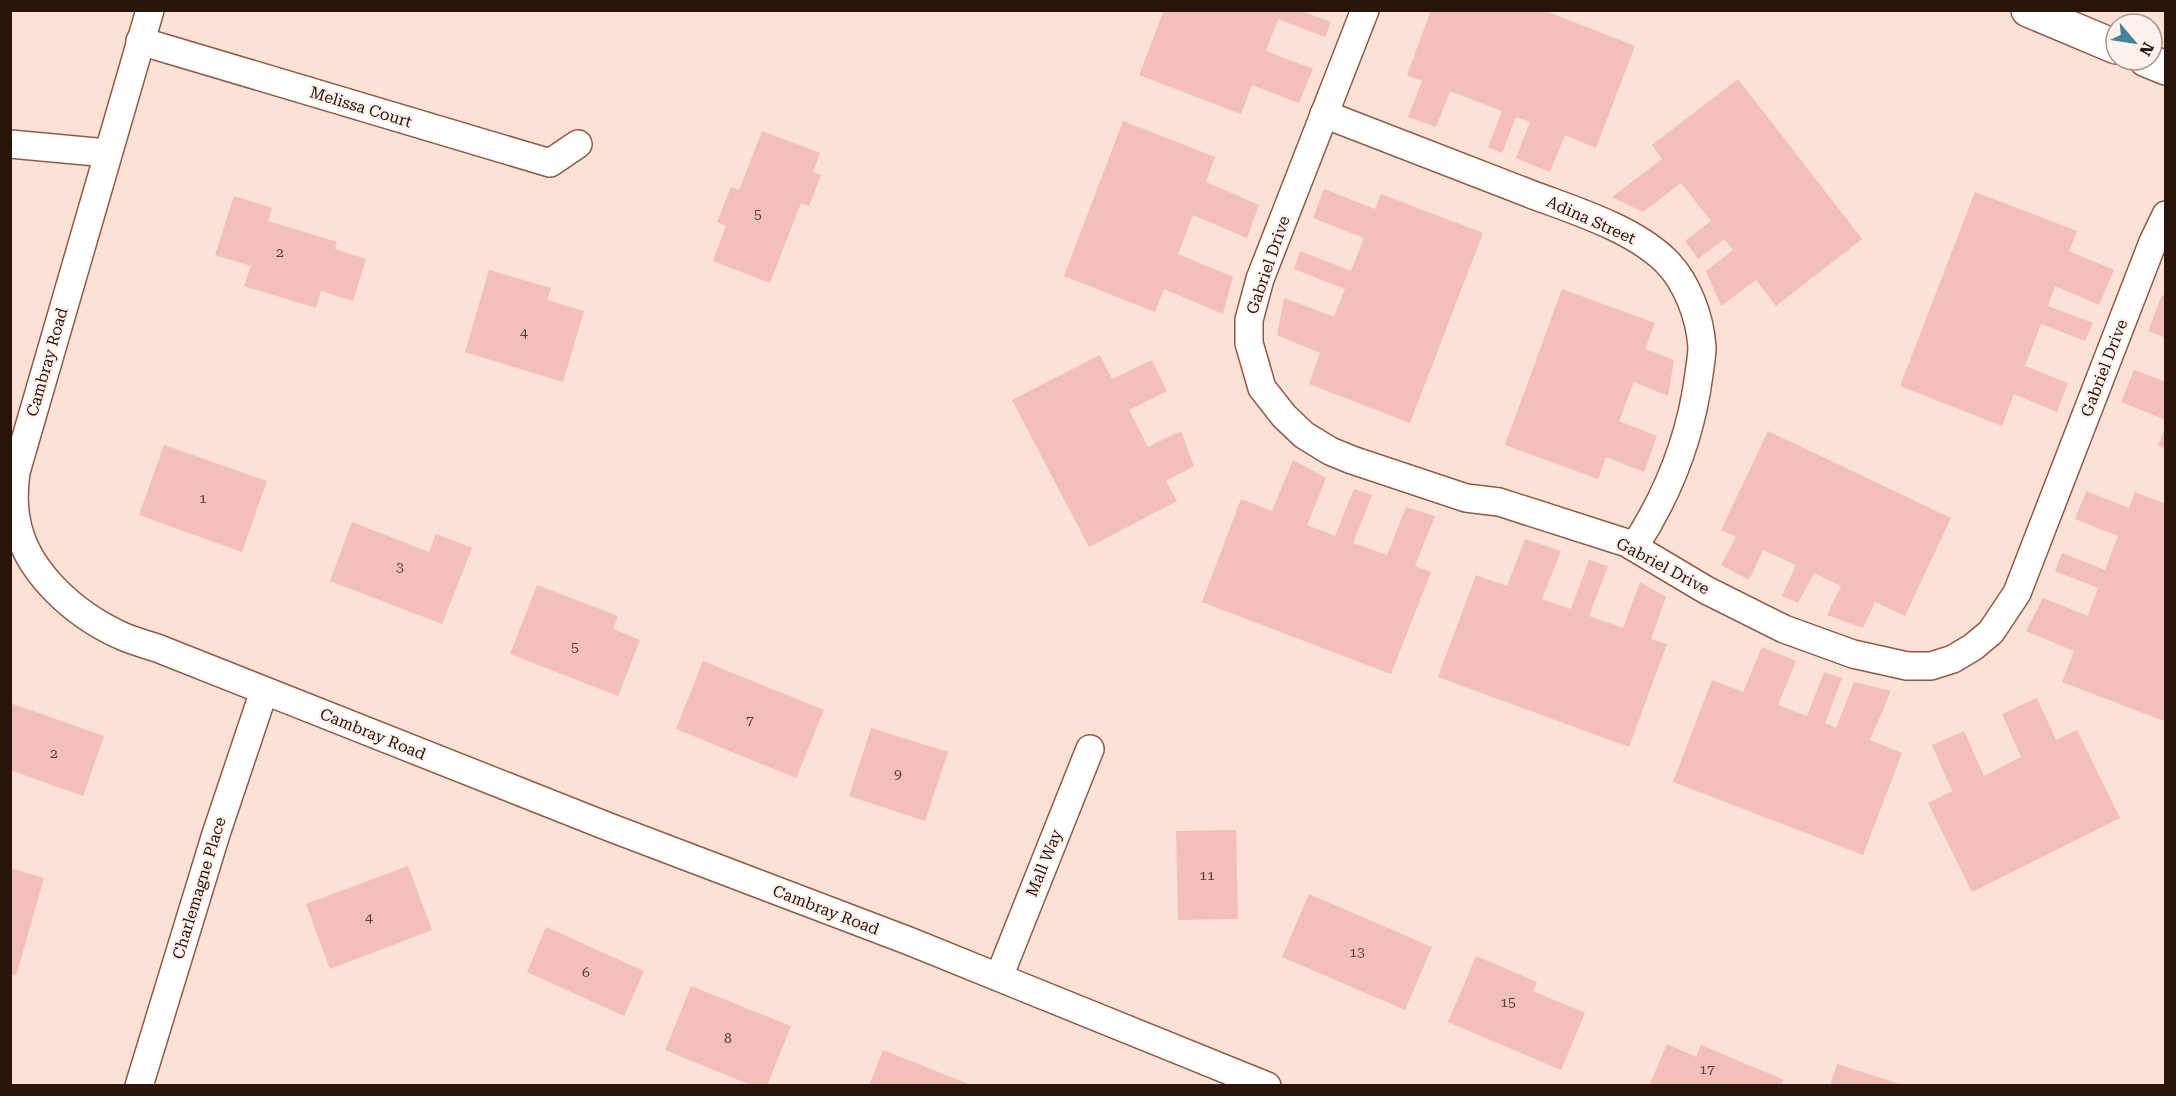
<svg xmlns="http://www.w3.org/2000/svg" width="2176" height="1096" viewBox="0 0 2176 1096" font-family="'Roboto Serif',serif">
  <style>
    .building { fill: #f2bfbb }
    .lines { fill: none; stroke-linecap: round; stroke-linejoin: round }
    .minor-casing { stroke: #935a43; stroke-width: 30 }
    .secondary-casing { stroke: #935a43; stroke-width: 36 }
    .minor { stroke: #fff; stroke-width: 27 }
    .secondary { stroke: #fff; stroke-width: 33 }
    .labels { text-anchor: middle; dominant-baseline: central; stroke-width: 4.5; stroke-linejoin: round; paint-order: stroke }
    .number-label { font-size: 14px; fill: #5c3e36 }
    .street-label { font-size: 16px; fill: #2a130a; stroke: #fff1ec }
  </style>
  <rect width="100%" height="100%" fill="#fbe1d6"/>
  <g class="building">
    <polygon points="1164,10 1299,10 1331,22 1325,37 1278,19 1266,51 1313,69 1304,91 1299,103 1252,85 1241,114 1139,75"/>
    <polygon points="1431,10 1543,10 1635,46 1596,148 1565,135 1550,172 1535,166 1516,158 1530,122 1516,117 1502,153 1488,147 1502,111 1450,91 1436,127 1408,117 1422,81 1407,75"/>
    <polygon points="1738,79 1862,239 1776,306 1756,280 1721,306 1706,271 1733,250 1724,239 1698,259 1685,241 1711,221 1681,183 1643,212 1612,197 1662,159 1652,145"/>
    <polygon points="1123,121 1215,157 1206,182 1259,205 1247,238 1193,215 1178,254 1233,277 1223,314 1164,289 1155,312 1064,276"/>
    <polygon points="762,131 820,153 813,172 821,175 809,206 801,203 770,283 713,261 726,226 717,222 731,187 739,190"/>
    <polygon points="1324,189 1375,209 1381,194 1483,233 1410,423 1309,384 1320,353 1277,335 1284,298 1334,317 1345,289 1294,269 1300,251 1351,271 1364,238 1313,218"/>
    <polygon points="1975,192 2077,231 2069,251 2114,270 2099,305 2055,286 2048,306 2093,323 2085,341 2041,324 2025,366 2068,383 2057,412 2014,394 2002,426 1900,386"/>
    <polygon points="234,196 272,208 268,221 337,242 335,249 366,259 353,301 321,291 316,308 244,286 251,266 215,255"/>
    <polygon points="489,270 551,288 547,300 584,311 563,382 465,352"/>
    <polygon points="1562,289 1655,323 1645,349 1674,360 1668,396 1634,382 1619,421 1657,436 1644,472 1606,457 1598,479 1505,445"/>
    <polygon points="2162,295 2166,296 2166,338 2148,331"/>
    <polygon points="1100,355 1112,379 1152,360 1167,391 1129,410 1148,447 1181,431 1194,466 1166,481 1177,501 1089,547 1012,400"/>
    <polygon points="2134,370 2166,382 2166,420 2121,402"/>
    <polygon points="2165,427 2166,427 2166,449 2158,446"/>
    <polygon points="1768,431 1951,518 1905,616 1875,602 1863,628 1827,615 1841,586 1814,573 1798,603 1782,596 1796,565 1763,550 1749,580 1721,565 1736,537 1721,530"/>
    <polygon points="164,445 267,481 242,552 139,515"/>
    <polygon points="1293,460 1326,478 1307,525 1320,530 1335,536 1354,489 1372,495 1353,543 1387,555 1406,507 1435,516 1415,566 1431,572 1391,674 1202,602 1241,499 1272,511"/>
    <polygon points="2086,491 2129,508 2135,492 2166,504 2166,717 2164,721 2062,682 2074,651 2026,631 2043,598 2088,616 2098,588 2055,571 2062,553 2105,570 2118,536 2075,519"/>
    <polygon points="352,522 429,552 436,534 472,548 442,624 330,581"/>
    <polygon points="1525,539 1561,551 1542,599 1571,609 1589,560 1608,566 1589,616 1623,628 1640,582 1666,597 1651,639 1667,644 1629,747 1438,677 1476,575 1507,586"/>
    <polygon points="537,585 618,616 613,629 640,640 618,696 510,654"/>
    <polygon points="1762,647 1796,661 1778,705 1807,716 1824,672 1842,678 1825,723 1836,728 1854,682 1891,691 1870,740 1902,753 1863,855 1673,782 1712,680 1743,692"/>
    <polygon points="703,661 824,710 796,778 676,729"/>
    <polygon points="2037,698 2056,740 2077,730 2120,818 1972,892 1928,803 1952,791 1932,745 1964,731 1984,776 2021,757 2002,714"/>
    <polygon points="10,703 104,736 83,796 10,770"/>
    <polygon points="871,728 948,752 925,821 849,796"/>
    <polygon points="1236,830 1238,919 1178,920 1176,831"/>
    <polygon points="408,866 432,930 330,969 306,904"/>
    <polygon points="10,868 44,878 16,976 10,974"/>
    <polygon points="1309,894 1432,947 1405,1010 1282,957"/>
    <polygon points="546,927 644,971 624,1016 527,972"/>
    <polygon points="1476,956 1537,982 1533,991 1585,1013 1561,1070 1448,1022"/>
    <polygon points="691,986 791,1026 767,1086 753,1086 665,1050"/>
    <polygon points="1667,1044 1696,1057 1701,1045 1784,1080 1781,1086 1649,1086"/>
    <polygon points="883,1050 971,1085 971,1086 869,1086"/>
    <polygon points="1837,1064 1903,1085 1902,1086 1830,1086"/>
  </g>
  <g class="lines">
    <g class="minor-casing">
      <g id="minor">
        <path d="M150,10L16,472C14,487 13,502 16,518C24,571 75,615 122,636C133,641 145,644 157,648L609,827L909,941L1267,1086"/>
        <polyline points="1365,10 1260,279 1249,320 1249,343 1262,388 1284,416 1304,435 1330,451 1352,460 1466,498 1499,502 1627,543 1706,590 1784,629 1853,654 1907,666 1931,666 1953,659 1973,647 1991,632 2017,593 2153,242 2166,215"/>
        <polyline points="140,41 550,163 578,144"/>
        <path d="M1324,114C1392,140 1460,167 1528,193C1572,210 1631,227 1666,261C1687,282 1700,317 1702,347C1702,356 1700,366 1699,374C1691,437 1668,495 1634,547"/>
        <polyline points="10,144 107,153"/>
        <polyline points="999,977 1090,749"/>
        <polyline points="139,1086 216,834 264,691"/>
      </g>
    </g>
    <g class="secondary-casing">
      <g id="secondary">
        <polyline points="2028,10 2116,47"/>
        <polyline points="2146,60 2166,68"/>
      </g>
    </g>
    <use href="#minor" class="minor"/>
    <use href="#secondary" class="secondary"/>
  </g>
  <g class="labels">
    <g class="number-label">
      <text x="758" y="214">5</text>
      <text x="280" y="252">2</text>
      <text x="524" y="332">4</text>
      <text x="203" y="498">1</text>
      <text x="400" y="567">3</text>
      <text x="575" y="647">5</text>
      <text x="750" y="720">7</text>
      <text x="54" y="753">2</text>
      <text x="898" y="774">9</text>
      <text x="1207" y="875">11</text>
      <text x="369" y="917">4</text>
      <text x="1357" y="952">13</text>
      <text x="586" y="972">6</text>
      <text x="1508" y="1002">15</text>
      <text x="728" y="1038">8</text>
      <text x="1707" y="1069">17</text>
    </g>
    <g class="street-label">
      <text transform="translate(361 107) rotate(17)">Melissa Court</text>
      <text transform="translate(1591 220) rotate(24)">Adina Street</text>
      <text transform="translate(1268 265) rotate(-71)">Gabriel Drive</text>
      <text transform="translate(47 362) rotate(-74)">Cambray Road</text>
      <text transform="translate(2104 368) rotate(-69)">Gabriel Drive</text>
      <text transform="translate(1663 566) rotate(28)">Gabriel Drive</text>
      <text transform="translate(373 734) rotate(22)">Cambray Road</text>
      <text transform="translate(1044 863) rotate(-68)">Mall Way</text>
      <text transform="translate(199 888) rotate(-73)">Charlemagne Place</text>
      <text transform="translate(826 910) rotate(21)">Cambray Road</text>
    </g>
  </g>
  <rect width="2176" height="1096" fill="none" stroke="#2a130a" stroke-width="24"/>
  <g transform="translate(2134 42) rotate(119)"><circle r="28" fill="#fff1ec" stroke="#aa9892" stroke-width="1.5"/>
  <path d="M0-4.5L10 22L0 15L-10 22Z" fill="#438297"/>
  <text y="-9" font-size="16" font-weight="bold" text-anchor="middle" fill="#2a130a">N</text>
  </g>
</svg>
